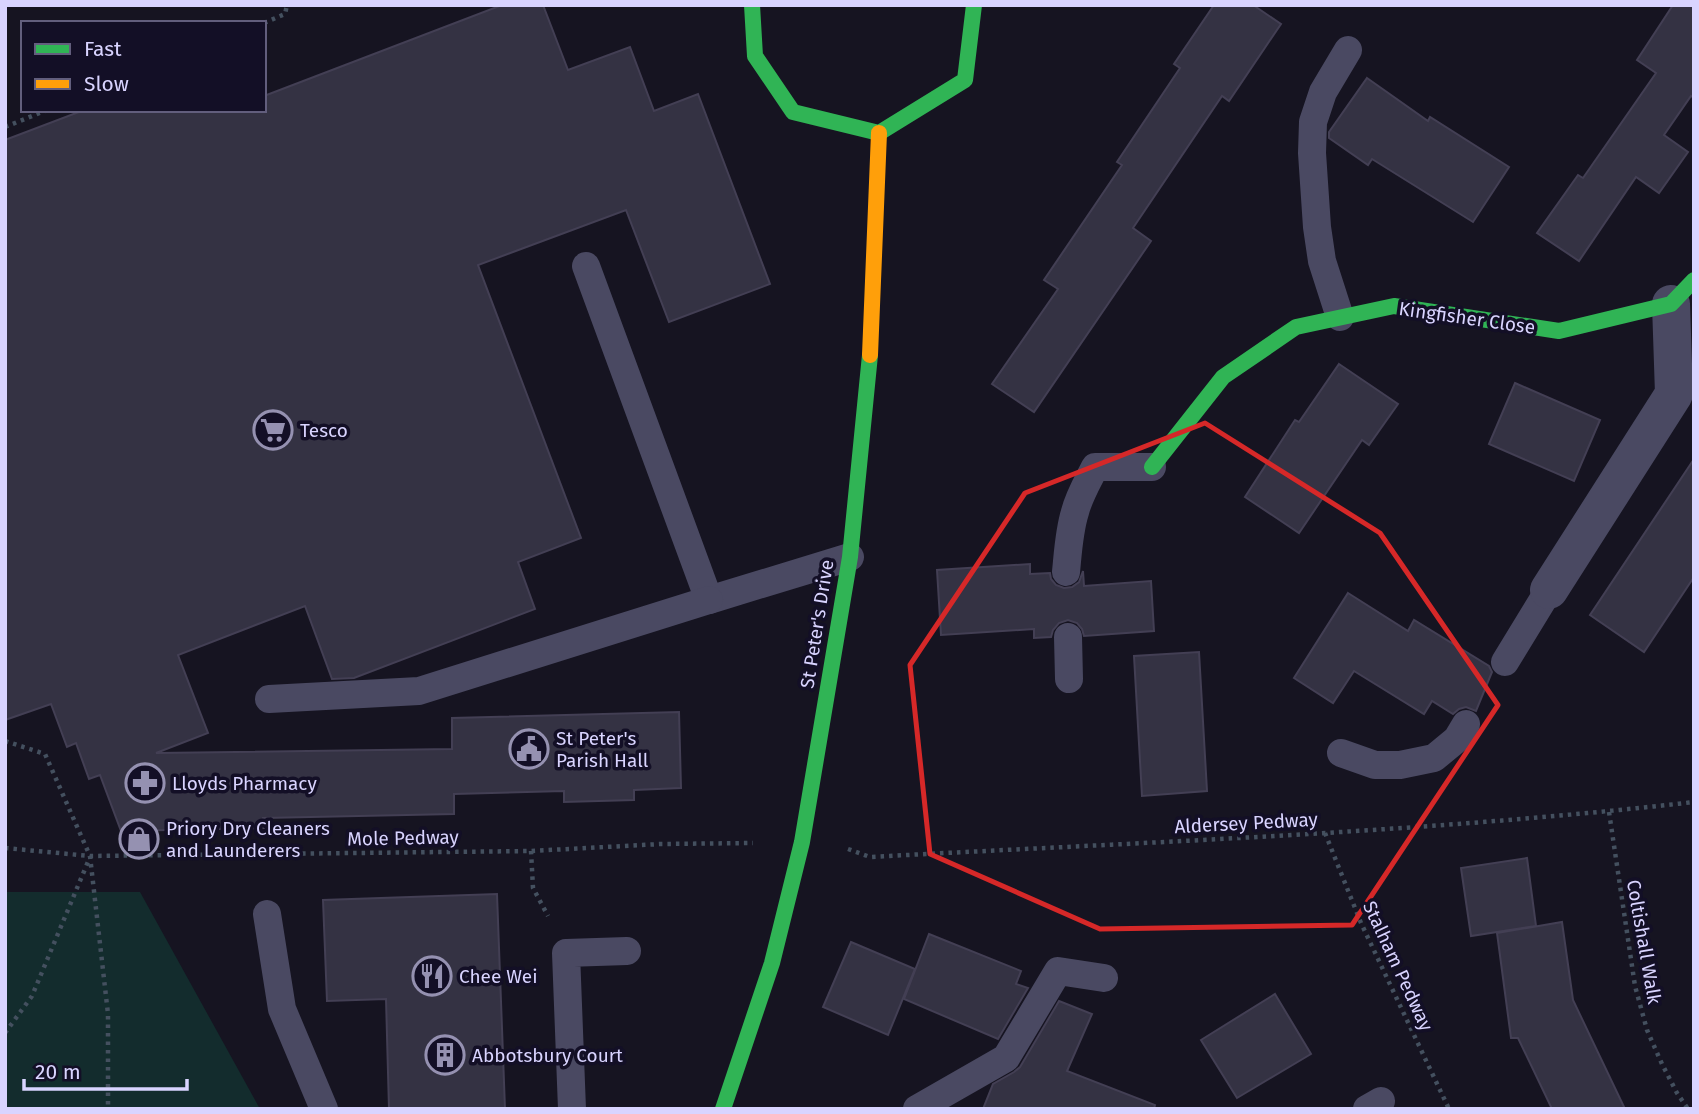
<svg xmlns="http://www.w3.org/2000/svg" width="1699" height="1114" viewBox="0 0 1699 1114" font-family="'Fira Sans',sans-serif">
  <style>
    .green { fill: #132c2d }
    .building { fill: #343243; stroke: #433f54; stroke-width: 2 }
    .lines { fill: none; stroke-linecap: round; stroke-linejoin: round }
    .path { stroke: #44505f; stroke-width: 4.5; stroke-dasharray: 3.5 5; stroke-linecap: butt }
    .lane { stroke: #4a4962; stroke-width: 28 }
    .street { stroke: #4a4962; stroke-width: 38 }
    .fast { stroke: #30b455; stroke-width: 16 }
    .slow { stroke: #ff9f0a; stroke-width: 16 }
    .marked { fill: none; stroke: #d62828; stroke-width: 5; stroke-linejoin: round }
    .labels { text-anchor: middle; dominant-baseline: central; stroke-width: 7; stroke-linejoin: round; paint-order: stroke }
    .street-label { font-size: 19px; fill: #d9d4ff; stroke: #130f26 }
    .poi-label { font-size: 19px; fill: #d9d4ff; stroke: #130f26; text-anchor: start }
  </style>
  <rect width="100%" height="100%" fill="#161421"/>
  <polygon class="green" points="5,892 140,892 260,1109 5,1109"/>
  <g class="building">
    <polygon points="502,5 543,5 568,70 630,47 654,111 698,94 770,284 669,322 626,210 478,265 581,538 518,562 535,609 354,678 332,679 305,606 178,655 208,733 156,753 452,749 452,718 679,712 681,788 634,790 634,800 564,802 564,791 454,794 454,814 263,818 264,828 121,831 100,775 89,779 76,743 67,747 51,704 5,720 5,140 84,110 264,110 264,96"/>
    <polygon points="1214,5 1253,5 1281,24 1229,101 1222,96 1133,228 1151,241 1034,412 992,384 1058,289 1044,280 1122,165 1117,162 1180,68 1174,64"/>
    <polygon points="1673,5 1694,5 1694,98 1691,96 1664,135 1688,152 1659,193 1636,177 1579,261 1537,233 1578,175 1583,178 1656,73 1637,60"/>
    <polygon points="1367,78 1428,121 1430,117 1509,167 1473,222 1372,159 1368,165 1329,138 1329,132"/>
    <polygon points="1339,364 1398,404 1369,445 1362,440 1299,533 1245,497 1295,420 1299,422"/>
    <polygon points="1515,383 1600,420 1574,481 1489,444"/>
    <polygon points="1694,459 1694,577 1644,652 1590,615"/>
    <polygon points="1030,564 1030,574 1050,573 1051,579 1056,585 1064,588 1072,587 1079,582 1083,571 1084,586 1151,581 1154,631 1084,636 1082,629 1077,623 1068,620 1059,623 1053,630 1051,637 1034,638 1034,629 941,635 937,570"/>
    <polygon points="1348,593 1408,631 1414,620 1489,666 1492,672 1476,711 1466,707 1459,709 1453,714 1432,701 1424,714 1354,671 1333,703 1294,678"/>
    <polygon points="1199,652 1207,791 1142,796 1134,656"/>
    <polygon points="1527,858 1536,926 1471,936 1461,868"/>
    <polygon points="497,894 505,1109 389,1109 386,999 327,1001 323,900"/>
    <polygon points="1562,922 1573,1000 1625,1109 1552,1109 1518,1038 1511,1038 1497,933"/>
    <polygon points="929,934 1021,971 1016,984 1028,988 998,1039 904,999"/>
    <polygon points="851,942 915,969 888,1035 823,1007"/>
    <polygon points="1275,994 1311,1054 1237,1098 1201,1040"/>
    <polygon points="1059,1001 1092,1014 1067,1071 1155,1105 1154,1109 983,1109 993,1084 1014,1072 1020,1067"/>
  </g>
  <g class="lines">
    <g class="path">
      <polyline points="264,23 285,14 287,5"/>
      <polyline points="5,127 47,110"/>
      <polyline points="5,741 45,754 90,856 108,1014 108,1109"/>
      <polyline points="1609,812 1635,986 1647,1030 1662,1064 1677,1093 1688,1109"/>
      <polyline points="1325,833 1361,923 1449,1109"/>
      <polyline points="5,848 90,856 531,851 661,844 753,843"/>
      <path d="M848,849L870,857C1145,842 1421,833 1694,802"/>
      <polyline points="531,851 533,888 548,916"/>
      <polyline points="5,1033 32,996 90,857"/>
    </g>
    <g class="lane">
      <polyline points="586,266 709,600 850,557"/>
      <polyline points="1340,317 1322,261 1317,227 1312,153 1313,122 1323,92 1348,50"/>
      <path d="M1066,572C1068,552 1069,531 1075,512C1079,496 1088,481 1095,467H1152"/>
      <polyline points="1068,637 1069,679"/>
      <polyline points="1505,662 1549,590"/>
      <polyline points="269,699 419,691 709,600"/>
      <polyline points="1341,753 1375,765 1400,765 1434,758 1457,739 1466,724"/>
      <polyline points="267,914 282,1009 324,1109"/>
      <polyline points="572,1109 566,953 627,951"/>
      <polyline points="917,1109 1006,1058 1058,971 1104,978"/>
      <polyline points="1367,1109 1381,1101"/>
    </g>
    <polyline class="street" points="1549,590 1674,394 1671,304"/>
    <g class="fast">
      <polyline points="752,5 755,56 793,112 879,133 965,80 974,5"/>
      <polyline points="1152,467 1223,377 1296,327 1394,306 1559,331 1671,304 1694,280"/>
      <polyline points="723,1109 772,963 802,842 850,557 870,355"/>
    </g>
    <polyline class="slow" points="870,355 879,133"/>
  </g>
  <path class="marked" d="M1205,423L1380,533L1498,705L1352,925L1100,929L930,854L910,665L1025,493Z"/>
  <defs>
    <g id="supermarket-ring" transform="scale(2.0125)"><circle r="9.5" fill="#130f26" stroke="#9591b1" stroke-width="1.5"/><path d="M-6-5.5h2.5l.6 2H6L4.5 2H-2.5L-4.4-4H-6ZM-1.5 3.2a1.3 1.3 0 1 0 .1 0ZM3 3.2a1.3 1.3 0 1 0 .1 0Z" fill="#9591b1"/></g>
    <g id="civic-ring" transform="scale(2.0125)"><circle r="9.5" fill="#130f26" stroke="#9591b1" stroke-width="1.5"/><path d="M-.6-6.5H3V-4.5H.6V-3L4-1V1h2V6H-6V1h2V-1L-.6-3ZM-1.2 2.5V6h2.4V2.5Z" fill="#9591b1"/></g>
    <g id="pharmacy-ring" transform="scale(2.0125)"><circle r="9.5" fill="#130f26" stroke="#9591b1" stroke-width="1.5"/><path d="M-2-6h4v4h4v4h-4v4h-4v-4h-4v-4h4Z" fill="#9591b1"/></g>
    <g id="shop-ring" transform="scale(2.0125)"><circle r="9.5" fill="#130f26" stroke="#9591b1" stroke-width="1.5"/><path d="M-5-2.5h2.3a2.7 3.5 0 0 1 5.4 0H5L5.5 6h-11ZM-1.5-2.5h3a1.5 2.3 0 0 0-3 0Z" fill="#9591b1"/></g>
    <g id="restaurant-ring" transform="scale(2.0125)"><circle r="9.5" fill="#130f26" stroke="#9591b1" stroke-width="1.5"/><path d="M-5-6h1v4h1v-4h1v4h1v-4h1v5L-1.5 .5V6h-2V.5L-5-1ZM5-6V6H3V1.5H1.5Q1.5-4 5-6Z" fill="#9591b1"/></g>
    <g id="building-ring" transform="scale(2.0125)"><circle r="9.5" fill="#130f26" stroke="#9591b1" stroke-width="1.5"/><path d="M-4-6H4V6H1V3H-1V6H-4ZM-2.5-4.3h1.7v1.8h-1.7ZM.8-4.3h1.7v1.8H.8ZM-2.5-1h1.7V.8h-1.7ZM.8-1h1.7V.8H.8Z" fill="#9591b1"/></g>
  </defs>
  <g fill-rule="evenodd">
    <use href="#supermarket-ring" x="273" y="430"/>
    <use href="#civic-ring" x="529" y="749"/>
    <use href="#pharmacy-ring" x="145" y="783"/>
    <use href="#shop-ring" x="139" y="839"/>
    <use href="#restaurant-ring" x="432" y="976"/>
    <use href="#building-ring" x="445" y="1055"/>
  </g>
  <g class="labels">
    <g class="street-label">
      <text transform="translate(1467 318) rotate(8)">Kingfisher Close</text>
      <text transform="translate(817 624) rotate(-81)">St Peter's Drive</text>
      <text transform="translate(1246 823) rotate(-3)">Aldersey Pedway</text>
      <text transform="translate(403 838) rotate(-1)">Mole Pedway</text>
      <text transform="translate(1644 942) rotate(80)">Coltishall Walk</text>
      <text transform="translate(1398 966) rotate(65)">Stalham Pedway</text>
    </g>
    <g class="poi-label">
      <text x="300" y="430">Tesco</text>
      <text x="556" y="738">St Peter's<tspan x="556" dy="22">Parish Hall</tspan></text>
      <text x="172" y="783">Lloyds Pharmacy</text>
      <text x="166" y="828">Priory Dry Cleaners<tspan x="166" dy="22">and Launderers</tspan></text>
      <text x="459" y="976">Chee Wei</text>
      <text x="472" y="1055">Abbotsbury Court</text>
    </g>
  </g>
  <rect width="1699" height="1114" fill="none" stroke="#d9d4ff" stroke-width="14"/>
  <rect x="21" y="21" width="245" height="91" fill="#130f26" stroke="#625e7d" stroke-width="2"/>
  <rect x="35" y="44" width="35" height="10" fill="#30b455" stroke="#625e7d" stroke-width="2"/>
  <text x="84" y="56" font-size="21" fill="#d9d4ff">Fast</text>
  <rect x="35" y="79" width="35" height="10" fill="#ff9f0a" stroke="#625e7d" stroke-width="2"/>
  <text x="84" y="91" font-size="21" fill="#d9d4ff">Slow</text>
  <path d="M24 1079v10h163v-10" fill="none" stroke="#d9d4ff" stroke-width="3.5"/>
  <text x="35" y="1079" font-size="21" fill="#d9d4ff" stroke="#130f26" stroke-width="5" paint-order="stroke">20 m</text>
</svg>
